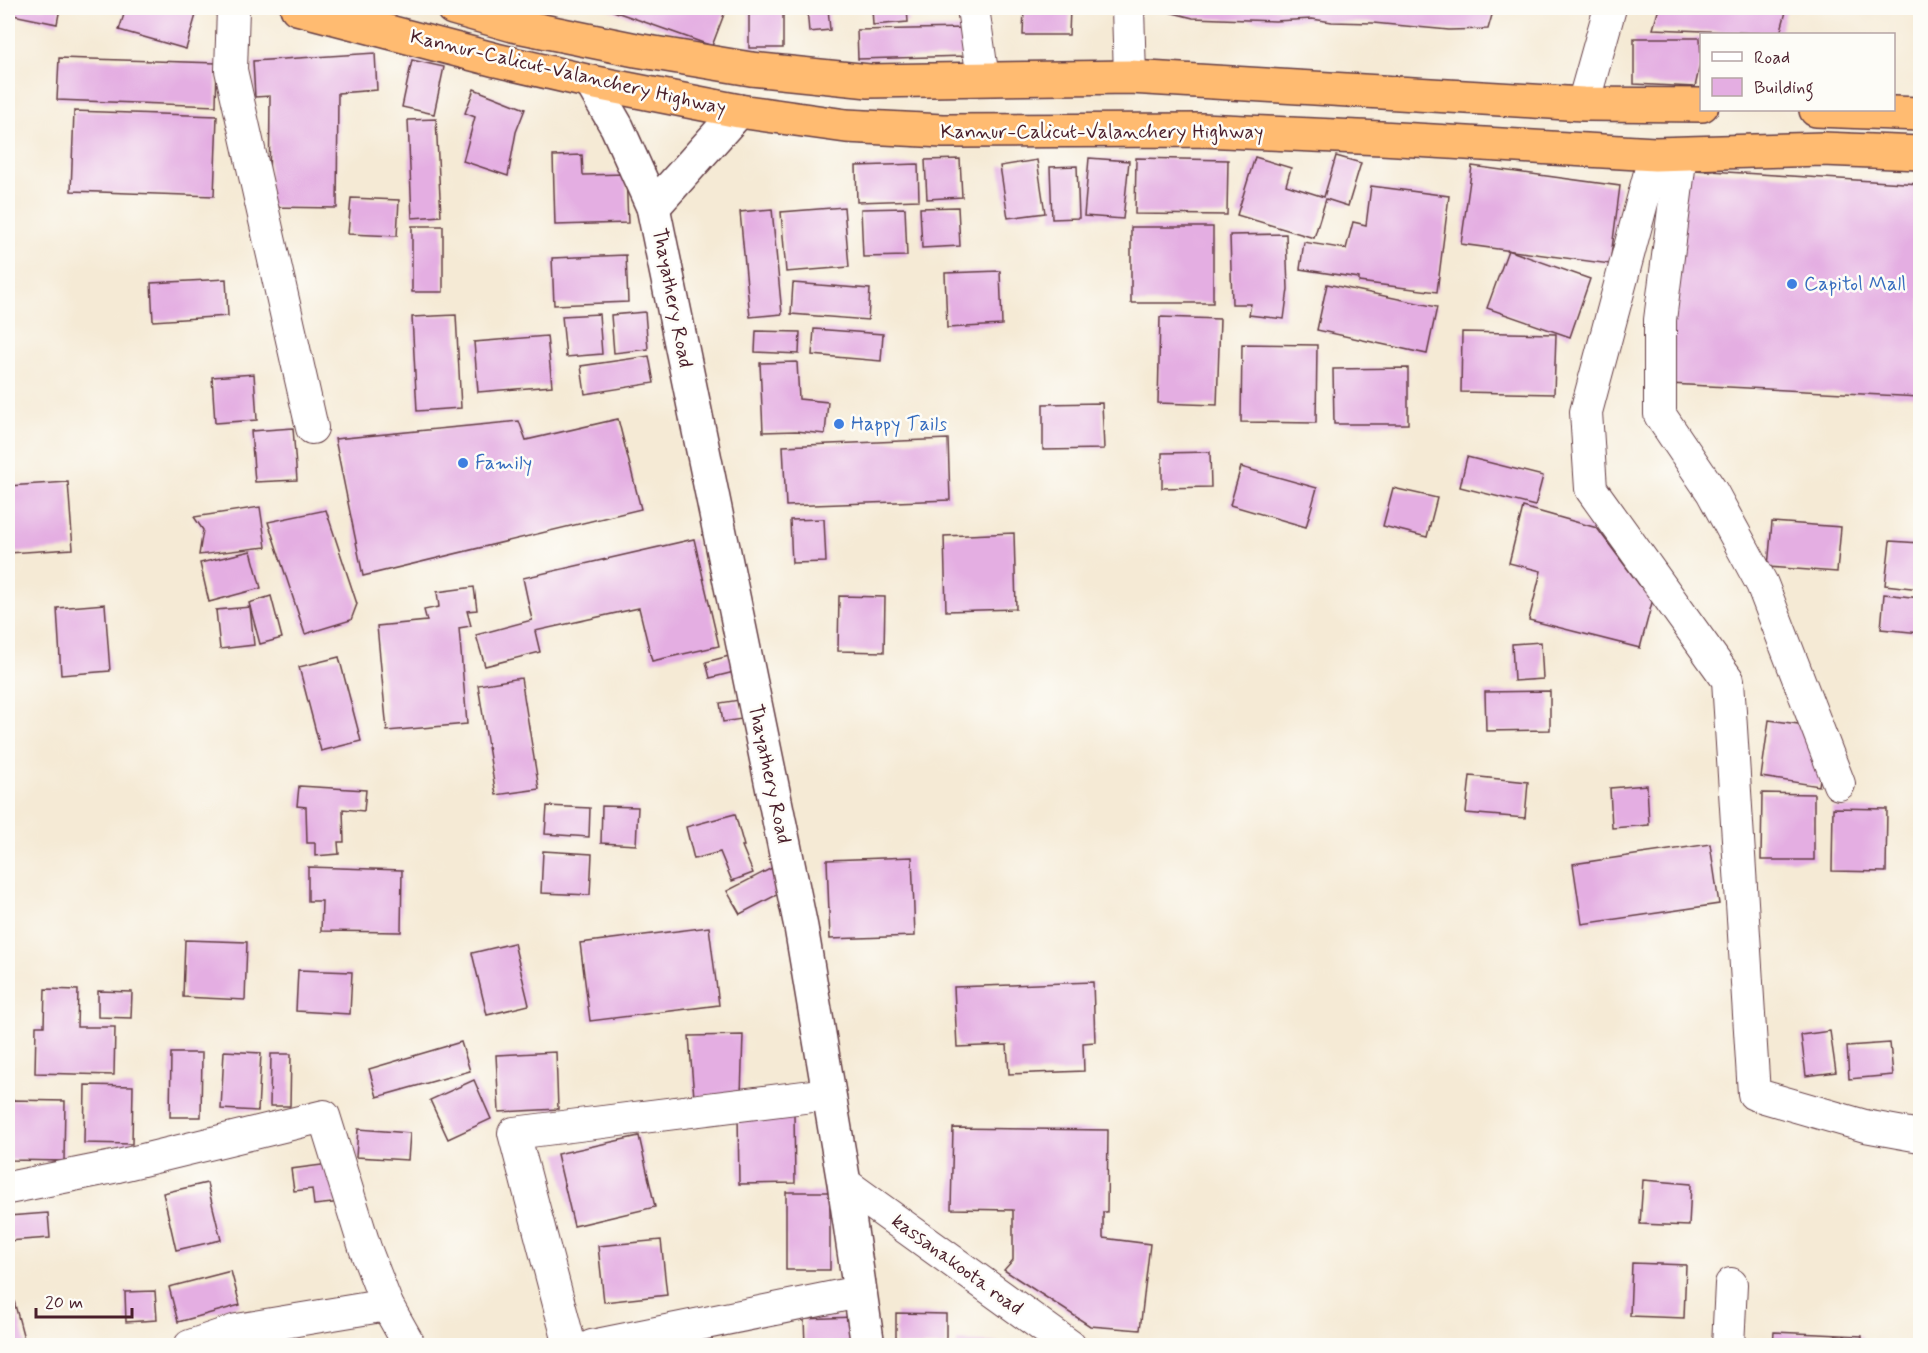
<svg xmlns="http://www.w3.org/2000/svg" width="1928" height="1353" viewBox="0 0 1928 1353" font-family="Mynerve,sans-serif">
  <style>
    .building { fill: #e4aee2 }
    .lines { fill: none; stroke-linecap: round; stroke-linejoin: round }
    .minor-casing { stroke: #643d44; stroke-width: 34 }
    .tertiary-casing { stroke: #643d44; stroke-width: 36 }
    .trunk-casing { stroke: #643d44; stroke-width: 36 }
    .minor { stroke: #fff; stroke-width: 32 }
    .tertiary { stroke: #fff; stroke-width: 33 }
    .trunk { stroke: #ffbb71; stroke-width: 33 }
    .shop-dot { fill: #3f7fe0; stroke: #fdfcf7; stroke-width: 2 }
    .labels { text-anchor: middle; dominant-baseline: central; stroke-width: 5; stroke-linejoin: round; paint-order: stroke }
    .street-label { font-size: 20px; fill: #4a1f2b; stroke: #fdfcf7 }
    .shop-label { font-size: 20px; fill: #366cbe; stroke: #fdfcf7; text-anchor: start }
  </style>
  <rect width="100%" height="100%" fill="#fdfcf7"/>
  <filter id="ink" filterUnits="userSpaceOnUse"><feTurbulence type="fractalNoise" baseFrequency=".0167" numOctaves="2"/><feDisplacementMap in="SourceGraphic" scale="12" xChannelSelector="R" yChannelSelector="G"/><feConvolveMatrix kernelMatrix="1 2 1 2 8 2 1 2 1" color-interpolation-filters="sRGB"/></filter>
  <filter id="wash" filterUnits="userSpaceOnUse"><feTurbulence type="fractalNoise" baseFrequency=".008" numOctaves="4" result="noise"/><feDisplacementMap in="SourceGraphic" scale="24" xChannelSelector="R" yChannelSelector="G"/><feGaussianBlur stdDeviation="1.35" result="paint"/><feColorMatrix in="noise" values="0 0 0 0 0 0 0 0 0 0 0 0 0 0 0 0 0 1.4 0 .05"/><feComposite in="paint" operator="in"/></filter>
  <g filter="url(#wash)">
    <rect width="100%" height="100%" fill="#f5ead5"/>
    <g id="blocks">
      <g class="building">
        <polygon points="8,8 60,8 57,24 8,14"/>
        <polygon points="126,8 198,8 186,49 119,30"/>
        <polygon points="605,8 723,8 726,9 712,46"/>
        <rect x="749" y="8" width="34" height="40"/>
        <polygon points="807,8 828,8 830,30 809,32"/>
        <polygon points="872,8 907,8 908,22 873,25"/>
        <polygon points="1024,8 1070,8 1069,35 1023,35"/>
        <polygon points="1164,8 1494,8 1488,29 1449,30 1373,23 1332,22 1312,19 1275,21 1193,18 1169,12"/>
        <polygon points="1659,8 1787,8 1780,34 1653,29"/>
        <polygon points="965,28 966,56 858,59 857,30"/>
        <polygon points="1634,38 1700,38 1701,60 1695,87 1634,84"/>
        <polygon points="375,53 377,90 338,93 337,208 269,207 270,96 255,97 253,61"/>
        <polygon points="59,58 217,63 216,106 57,100"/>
        <polygon points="412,60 444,67 434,114 402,107"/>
        <polygon points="474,89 525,109 516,132 508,176 463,161 475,117 465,113"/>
        <polygon points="74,111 217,116 214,196 71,191"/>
        <polygon points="436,119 441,216 412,218 408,120"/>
        <polygon points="582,155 583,175 626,174 628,223 555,225 553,156"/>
        <polygon points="1336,156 1361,163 1348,206 1326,199 1314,238 1237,215 1255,157 1291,168 1286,185 1324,197"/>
        <polygon points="1089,158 1129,161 1123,219 1084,216"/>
        <polygon points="1136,158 1228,160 1227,215 1135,214"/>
        <polygon points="960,159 962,197 927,199 925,160"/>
        <polygon points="1037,160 1045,213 1008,218 1000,166"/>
        <polygon points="918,164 919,200 857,202 856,166"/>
        <polygon points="1077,166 1079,218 1052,219 1050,167"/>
        <polygon points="1472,166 1620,186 1610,264 1461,244"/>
        <polygon points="1678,169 1920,184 1920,397 1650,383"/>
        <polygon points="1371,186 1449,196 1437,292 1359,282 1359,278 1300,269 1304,242 1346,249 1353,222 1366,225"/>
        <polygon points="351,198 399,200 397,236 348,234"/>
        <polygon points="844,207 849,267 786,272 781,212"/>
        <polygon points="958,207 960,246 922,248 920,208"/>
        <polygon points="905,208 907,256 863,257 861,209"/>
        <polygon points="772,209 782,314 750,317 740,212"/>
        <rect x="412" y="226" width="31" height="66"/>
        <rect x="1131" y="227" width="82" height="76"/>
        <polygon points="1286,234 1288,289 1284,319 1249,315 1251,304 1232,304 1230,235"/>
        <polygon points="1508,250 1590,279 1570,337 1487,308"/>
        <polygon points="626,255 628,302 554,305 552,258"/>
        <polygon points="1000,271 1002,325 947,328 945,273"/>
        <polygon points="226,279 228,316 153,321 151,283"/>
        <polygon points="793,283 870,289 868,320 791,314"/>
        <polygon points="1327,284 1437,307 1427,354 1317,330"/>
        <polygon points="645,312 648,349 614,353 611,315"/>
        <polygon points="599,314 602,354 566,357 562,316"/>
        <polygon points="456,315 461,408 417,411 412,317"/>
        <polygon points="1160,317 1220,319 1217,405 1158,403"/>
        <polygon points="814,329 883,334 881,361 812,355"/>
        <polygon points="756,331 800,332 799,354 755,352"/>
        <polygon points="1462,332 1556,334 1554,394 1461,392"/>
        <polygon points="547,336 552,386 478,392 474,342"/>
        <polygon points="1242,344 1317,345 1316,423 1241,422"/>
        <polygon points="649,356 654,383 585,394 581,366"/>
        <polygon points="797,362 799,399 828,402 825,434 796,431 763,432 760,363"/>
        <polygon points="1408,368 1408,424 1334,424 1333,369"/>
        <polygon points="254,374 257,420 215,423 212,377"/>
        <polygon points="1102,403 1104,449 1043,450 1043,404"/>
        <polygon points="618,419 641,509 363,576 335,439 519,421 526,440"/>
        <polygon points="293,428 297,480 255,482 251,431"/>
        <polygon points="948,439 950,500 786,506 783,446"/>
        <polygon points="1210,452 1211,487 1162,488 1162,453"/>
        <polygon points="1467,457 1543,476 1535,506 1460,487"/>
        <polygon points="1241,467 1317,488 1306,527 1230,505"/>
        <polygon points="68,482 73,549 8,553 8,486"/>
        <polygon points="1393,488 1437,498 1427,537 1383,526"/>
        <polygon points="260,507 266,547 199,555 203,530 194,517"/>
        <polygon points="1523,507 1597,528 1641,587 1655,591 1640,648 1529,620 1541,571 1509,563"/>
        <polygon points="326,510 357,604 351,620 305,634 268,522"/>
        <polygon points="824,519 826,562 792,563 790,520"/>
        <polygon points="1772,522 1841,527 1837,572 1768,567"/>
        <polygon points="1014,533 1016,609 946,611 944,536"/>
        <polygon points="694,539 719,646 652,661 639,608 535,631 540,652 485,666 476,635 532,620 523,578"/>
        <polygon points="1890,541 1920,543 1920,589 1885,585"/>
        <polygon points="251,551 261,588 209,602 200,563"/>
        <polygon points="474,587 477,610 467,611 471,626 459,628 467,724 387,731 377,626 427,621 424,610 439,607 437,592"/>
        <polygon points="1884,594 1920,598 1920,633 1881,629"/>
        <polygon points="271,596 282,638 260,644 249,603"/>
        <polygon points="839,596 885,597 884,652 838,651"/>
        <polygon points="105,604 110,671 61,675 57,608"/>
        <polygon points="250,607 254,645 220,649 216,610"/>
        <polygon points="1541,642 1543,679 1514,681 1512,644"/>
        <polygon points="733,655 738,671 710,678 706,662"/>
        <polygon points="339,657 361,741 321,751 299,667"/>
        <polygon points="521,678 539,789 496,795 478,685"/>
        <polygon points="1550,691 1550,730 1486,731 1485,692"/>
        <polygon points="739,700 742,719 723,722 720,703"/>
        <polygon points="1769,720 1827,728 1819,786 1761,777"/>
        <polygon points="1470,776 1528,782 1525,818 1466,813"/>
        <polygon points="1647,785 1649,825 1612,828 1610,788"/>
        <polygon points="299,786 366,790 364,811 343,809 344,842 338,842 339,854 315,856 315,843 307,843 306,807 297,806"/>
        <polygon points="1762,793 1814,794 1814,860 1761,860"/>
        <polygon points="547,806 590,808 589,837 545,834"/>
        <polygon points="602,806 638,807 636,845 601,843"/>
        <polygon points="1833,808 1887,809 1886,872 1832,871"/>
        <polygon points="735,814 744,846 742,846 753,873 732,881 720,852 694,859 686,827"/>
        <polygon points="1710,844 1719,904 1582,924 1573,864"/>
        <polygon points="543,851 592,854 590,895 541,893"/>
        <polygon points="912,857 915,936 830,939 827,860"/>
        <polygon points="308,867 402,870 401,932 321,931 322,901 308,901"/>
        <polygon points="774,867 786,890 740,914 727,891"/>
        <polygon points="709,927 719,1005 590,1021 580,943"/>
        <polygon points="185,940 247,942 245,1000 183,997"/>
        <polygon points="514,943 529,1005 487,1015 472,953"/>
        <polygon points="298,970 352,972 350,1014 296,1011"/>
        <polygon points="1093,982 1095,1042 1083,1043 1084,1071 1009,1074 1007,1045 957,1047 954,987"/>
        <polygon points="45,989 78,990 77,1027 115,1027 114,1075 35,1073 36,1026 44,1026"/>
        <polygon points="98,991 132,992 131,1018 98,1017"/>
        <polygon points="1830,1031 1836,1072 1806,1076 1801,1035"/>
        <polygon points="743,1035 741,1095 694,1097 689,1036"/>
        <polygon points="461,1042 470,1071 377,1097 369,1069"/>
        <polygon points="1890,1043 1893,1075 1849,1079 1847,1046"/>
        <polygon points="224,1051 261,1053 258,1111 221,1109"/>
        <polygon points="556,1052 558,1109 499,1112 496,1055"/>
        <polygon points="171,1053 202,1053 201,1117 170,1117"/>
        <polygon points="271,1054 291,1054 290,1106 270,1106"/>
        <polygon points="474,1080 491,1119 448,1139 430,1100"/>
        <polygon points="85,1085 133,1086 132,1144 84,1143"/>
        <polygon points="11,1100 65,1101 64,1161 10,1160"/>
        <polygon points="794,1113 795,1183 739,1184 738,1114"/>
        <polygon points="953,1128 1108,1130 1107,1212 1103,1212 1103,1238 1150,1244 1140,1330 1090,1326 1004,1270 1013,1260 1013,1210 951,1209"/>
        <polygon points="358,1129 410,1133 408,1160 356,1157"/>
        <polygon points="639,1136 655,1207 574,1226 557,1154"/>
        <polygon points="337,1163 342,1202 314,1205 312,1189 294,1191 291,1169"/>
        <polygon points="1643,1180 1691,1184 1689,1226 1640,1224"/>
        <polygon points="207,1183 221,1240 176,1250 163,1193"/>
        <rect x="786" y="1192" width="44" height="78"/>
        <polygon points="48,1213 50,1238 8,1241 8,1216"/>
        <polygon points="661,1240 667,1295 604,1302 598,1246"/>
        <polygon points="1632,1263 1686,1265 1684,1318 1630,1316"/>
        <polygon points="231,1271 240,1305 178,1322 169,1287"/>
        <polygon points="155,1291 157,1320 126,1322 125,1292"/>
        <polygon points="8,1301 14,1301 26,1346 8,1346"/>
        <polygon points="896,1313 946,1314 946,1346 896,1346"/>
        <polygon points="853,1317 854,1346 805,1346 804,1319"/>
        <polygon points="1774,1332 1862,1336 1862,1346 1773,1346"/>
        <polygon points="957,1341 999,1343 999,1346 957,1346"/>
      </g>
    </g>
  </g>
  <g filter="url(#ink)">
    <use href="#blocks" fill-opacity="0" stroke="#643d44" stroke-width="1.5"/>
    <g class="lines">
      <g class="minor-casing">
        <g id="minor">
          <polyline points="233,8 231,70 312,428"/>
          <polyline points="973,8 983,79"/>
          <polyline points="1128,8 1130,77"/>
          <polyline points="1583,104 1610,8"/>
          <polyline points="1681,153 1660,320 1660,415 1712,492 1762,584 1839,784"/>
          <polyline points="1655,154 1586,412 1591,489 1728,680 1754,1094 1865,1126 1920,1136"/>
          <polyline points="844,1183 1070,1346"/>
          <polyline points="8,1188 118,1166 324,1116 365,1248 387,1305"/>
          <polyline points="190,1346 237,1330 387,1305 410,1346"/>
          <polyline points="570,1346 514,1133 828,1094"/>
          <polyline points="592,1346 859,1292"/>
          <polyline points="1728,1346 1731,1284"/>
        </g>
      </g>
      <g class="tertiary-casing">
        <g id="tertiary">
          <polyline points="591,82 617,127 653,207 801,927 844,1183 868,1346"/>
          <polyline points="653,207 739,111"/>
        </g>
      </g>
      <g class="trunk-casing">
        <g id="trunk">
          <polyline points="297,8 496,60 591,82 739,111 846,126 943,131 1202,130 1381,138 1655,154 1823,149 1920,153"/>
          <polyline points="453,8 513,25 636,50 751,69 869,81 1130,77 1583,104 1702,105"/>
          <polyline points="1816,110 1920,114"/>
        </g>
      </g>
      <use href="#minor" class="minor"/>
      <use href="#tertiary" class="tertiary"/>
      <use href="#trunk" class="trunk"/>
    </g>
  </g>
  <g class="shop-dot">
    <circle cx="1792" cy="284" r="6"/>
    <circle cx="839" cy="424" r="6"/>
    <circle cx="463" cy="463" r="6"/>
  </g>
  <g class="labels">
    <g class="street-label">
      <text transform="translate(568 73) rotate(13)">Kannur-Calicut-Valanchery Highway</text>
      <text x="1102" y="132">Kannur-Calicut-Valanchery Highway</text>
      <text transform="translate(672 298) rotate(79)">Thayathery Road</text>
      <text transform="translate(769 774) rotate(78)">Thayathery Road</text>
      <text transform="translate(957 1265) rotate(36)">kassanakoota road</text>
    </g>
    <g class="shop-label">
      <text x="1804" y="284">Capitol Mall</text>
      <text x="851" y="424">Happy Tails</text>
      <text x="475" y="463">Family</text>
    </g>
  </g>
  <rect width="1928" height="1353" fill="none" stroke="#fdfcf7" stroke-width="30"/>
  <rect x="1700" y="33" width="195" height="78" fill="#fdfcf7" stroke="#b5a4a5" stroke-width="1.5"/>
  <rect x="1712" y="52" width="30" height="9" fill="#ffffff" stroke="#b5a4a5" stroke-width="1.5"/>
  <text x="1754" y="63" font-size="18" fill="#4a1f2b">Road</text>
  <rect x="1712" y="78" width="30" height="18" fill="#e4aee2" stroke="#b5a4a5" stroke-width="1.5"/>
  <text x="1754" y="93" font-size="18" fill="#4a1f2b">Building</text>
  <path d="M36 1308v9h96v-9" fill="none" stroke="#4a1f2b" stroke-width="3"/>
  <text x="45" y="1308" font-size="18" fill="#4a1f2b" stroke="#fdfcf7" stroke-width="4.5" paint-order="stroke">20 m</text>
</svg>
